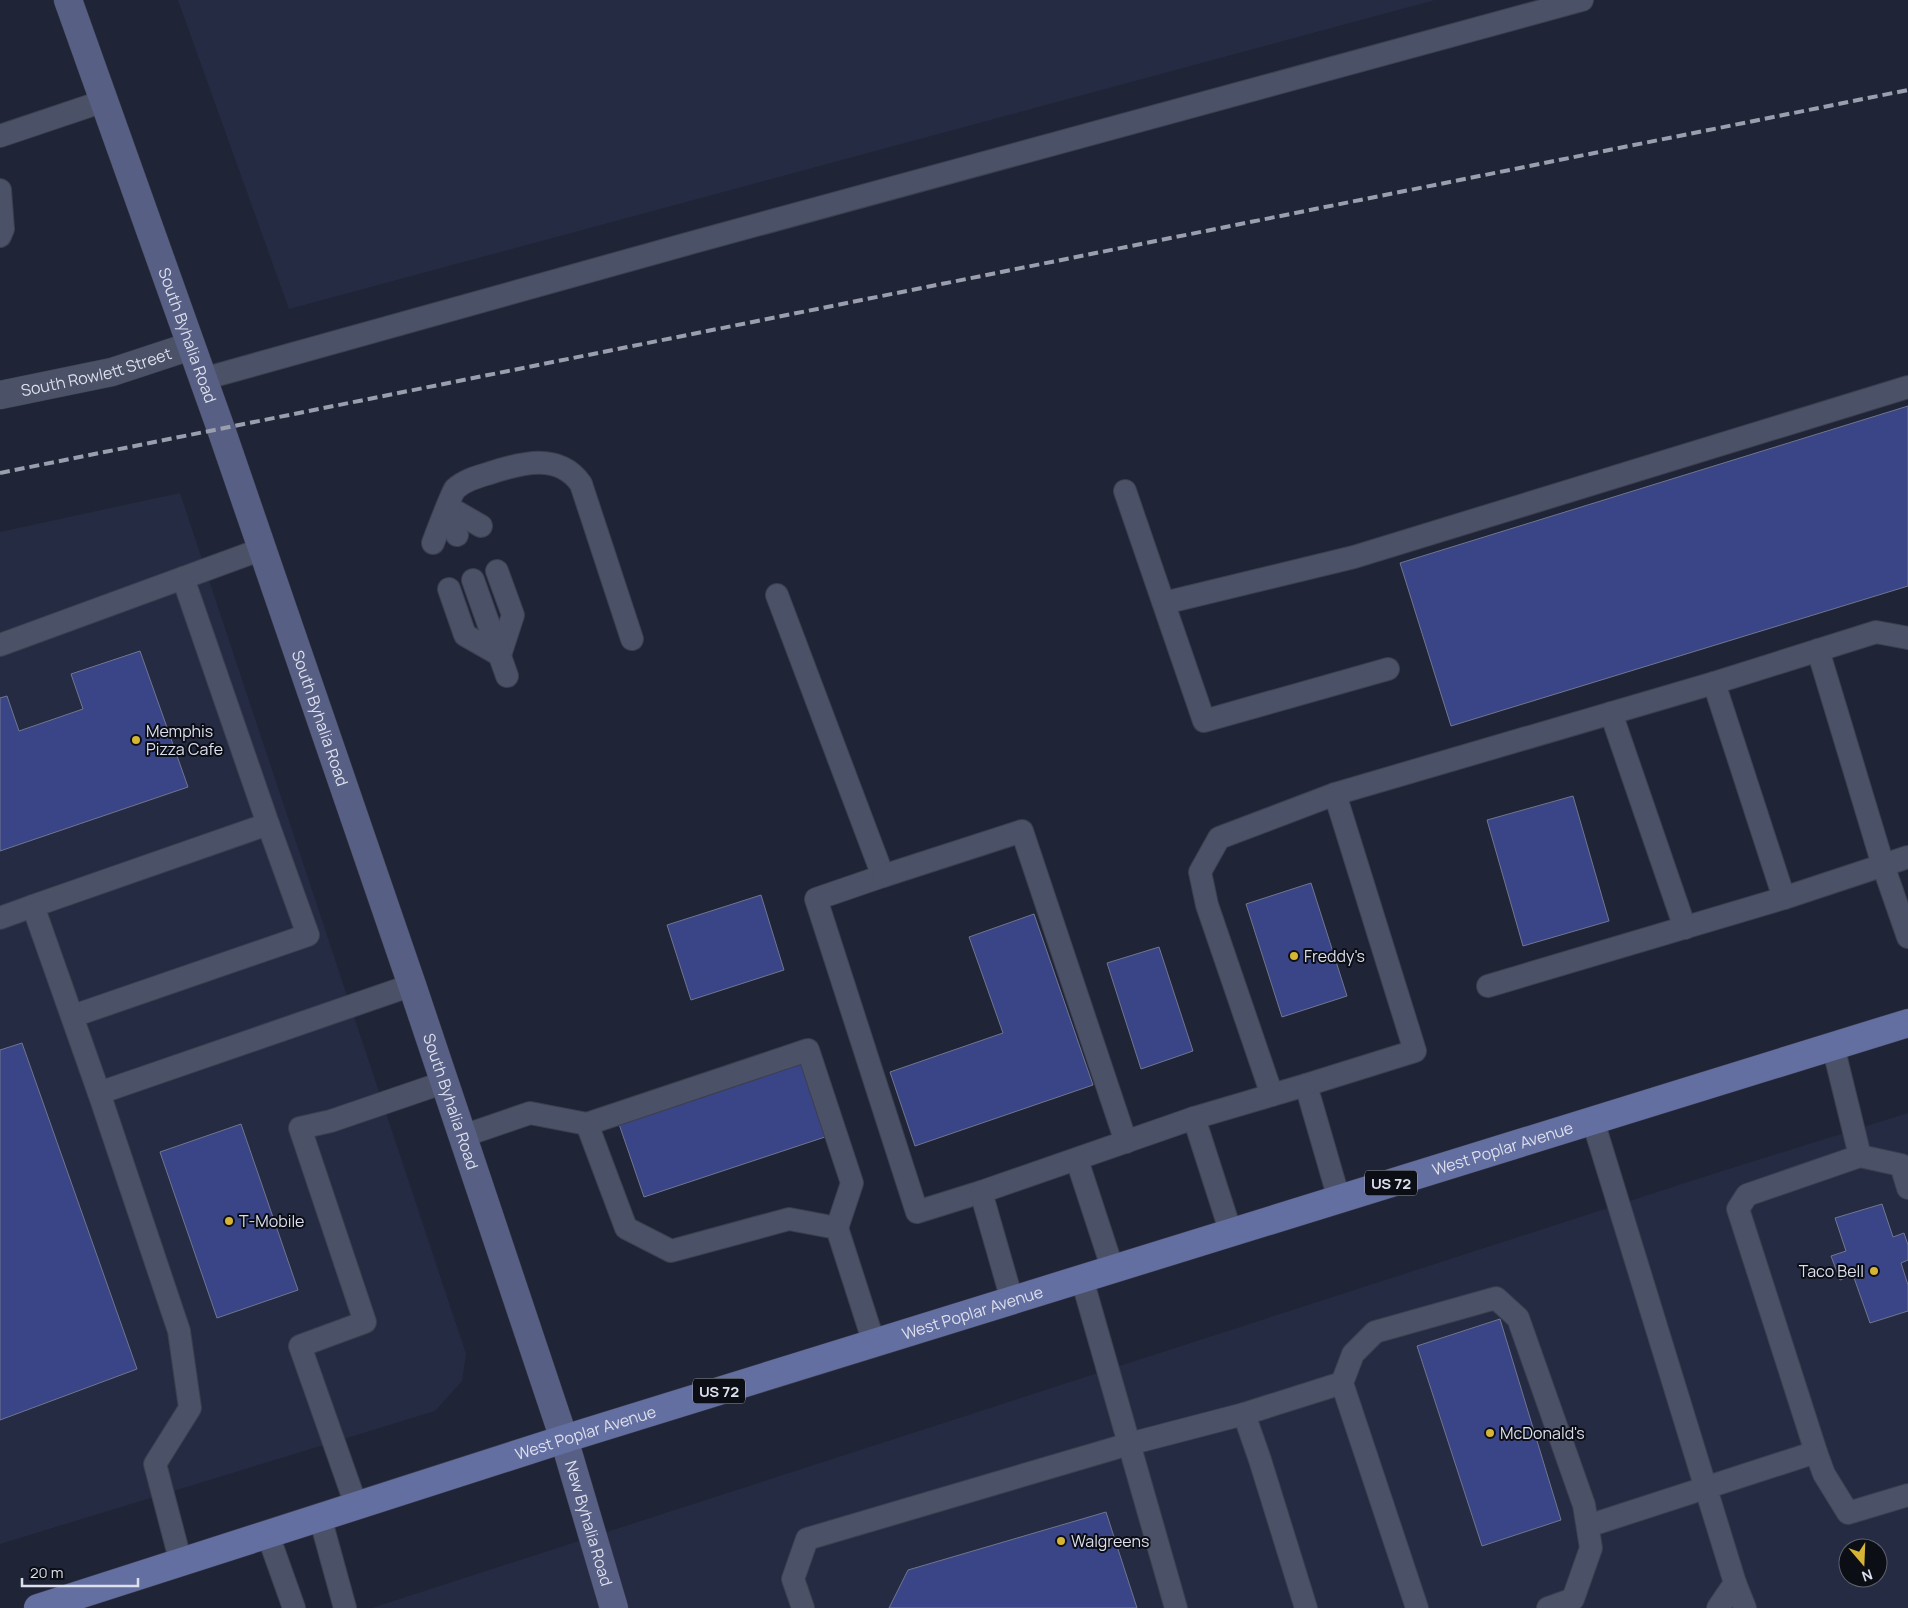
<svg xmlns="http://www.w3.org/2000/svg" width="1908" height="1608" viewBox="0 0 1908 1608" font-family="Manrope,sans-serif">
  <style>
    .built { fill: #262b44; fill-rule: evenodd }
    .building { fill: #3a4587; stroke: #70768d }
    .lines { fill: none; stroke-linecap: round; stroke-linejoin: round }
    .service-casing { stroke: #3c3f4f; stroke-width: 24 }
    .minor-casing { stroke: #3c3f4f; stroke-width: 29 }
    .secondary-casing { stroke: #3c3f4f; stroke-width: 29 }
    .primary-casing { stroke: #3c3f4f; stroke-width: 29 }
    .service { stroke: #4b5166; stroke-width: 22 }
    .minor { stroke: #4b5166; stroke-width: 28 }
    .secondary { stroke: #576084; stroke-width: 28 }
    .primary { stroke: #646fa1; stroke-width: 28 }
    .rail { stroke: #9a9ead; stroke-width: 4; stroke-dasharray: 10 5; stroke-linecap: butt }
    .poi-dot { fill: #d6b534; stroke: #0c0e16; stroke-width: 2 }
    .labels { text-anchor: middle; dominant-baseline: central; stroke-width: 4; stroke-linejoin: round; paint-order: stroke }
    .shield { fill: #0c0e16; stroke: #9ea0ac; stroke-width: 1 }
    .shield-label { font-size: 15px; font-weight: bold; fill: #dcdfec }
    .street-label { font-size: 16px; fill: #dcdfec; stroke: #0c0e16 }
    .poi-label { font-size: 16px; fill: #dcdfec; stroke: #0c0e16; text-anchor: start }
  </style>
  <rect width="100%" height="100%" fill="#202437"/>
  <g class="built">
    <polygon points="178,0 1435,0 289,309"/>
    <polygon points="180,493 466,1354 462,1381 435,1411 0,1544 0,532"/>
    <path d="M1908,1113V1608H372L1713,1174ZM1848,1548H1878V1578H1848Z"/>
  </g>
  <g class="building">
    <polygon points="1908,406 1908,586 1451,726 1400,563"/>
    <polygon points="140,651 188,787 0,851 0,698 7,696 19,731 83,709 71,674"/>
    <polygon points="1573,796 1609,921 1523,946 1487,820"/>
    <polygon points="1311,883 1347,996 1282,1017 1246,904"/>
    <polygon points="761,895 784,970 691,1000 667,925"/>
    <polygon points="1034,914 1093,1085 915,1146 890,1072 1003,1033 969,937"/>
    <polygon points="1159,947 1193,1051 1141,1069 1107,963"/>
    <polygon points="22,1043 137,1369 0,1420 0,1050"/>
    <polygon points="804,1062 828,1136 644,1197 619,1124"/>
    <polygon points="241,1124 298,1290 217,1318 160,1152"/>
    <polygon points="1882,1204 1893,1237 1904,1233 1908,1245 1908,1260 1901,1263 1908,1285 1908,1311 1870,1323 1853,1275 1840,1280 1831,1256 1846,1251 1835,1218"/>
    <polygon points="1500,1319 1561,1520 1482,1546 1417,1346"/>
    <polygon points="1106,1512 1137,1608 889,1608 908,1570"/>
  </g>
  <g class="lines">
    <g class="service-casing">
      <g id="service">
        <polyline points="0,136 104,101"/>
        <polyline points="0,190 3,229 0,236"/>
        <polyline points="203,379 694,242 1582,0"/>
        <polyline points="1125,491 1204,721 1388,669"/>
        <polyline points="448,507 481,526"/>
        <polyline points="448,507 457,535"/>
        <path d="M433,543C436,535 452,493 455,489C465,480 477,477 490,473C521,463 559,452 581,484L632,639"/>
        <polyline points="497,571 513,615 500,655"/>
        <polyline points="183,578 268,824"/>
        <polyline points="473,580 507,676"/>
        <polyline points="449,589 465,635 500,655"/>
        <polyline points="777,595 883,876 816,899 917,1212 981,1192"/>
        <polyline points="1164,603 1354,557 1908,387"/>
        <polyline points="0,645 262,549"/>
        <polyline points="1818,650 1883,865 1908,937"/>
        <polyline points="1714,683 1784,898"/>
        <polyline points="1611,713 1685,928"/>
        <polyline points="883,876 1022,831 1126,1142"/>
        <polyline points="33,906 268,824 308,935 73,1016"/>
        <polyline points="0,918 33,906 99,1093 412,985"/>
        <polyline points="1488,986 1784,898 1908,857"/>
        <polyline points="99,1093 179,1331 190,1408 155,1464 181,1563"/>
        <polyline points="1272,1095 1207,905 1200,872 1219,838 1335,794"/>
        <polyline points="1194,1118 1231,1233"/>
        <polyline points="1593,1121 1735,1583 1718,1608"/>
        <polyline points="587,1124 808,1050 852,1183 837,1228"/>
        <polyline points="463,1136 530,1113 587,1124 626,1228 671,1251 789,1219 837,1228 874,1343"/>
        <polyline points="1860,1156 1901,1165 1908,1188"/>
        <polyline points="1077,1160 1113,1270"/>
        <polyline points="1339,1199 1306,1085 1415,1051 1335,794 1714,683 1876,632 1908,638"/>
        <polyline points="1082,1279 1176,1608"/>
        <polyline points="1012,1300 981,1192 1194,1118 1306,1085"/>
        <polyline points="1244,1414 1260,1460 1306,1608"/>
        <polyline points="1816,1452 1824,1474 1848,1513 1908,1495"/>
        <polyline points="356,1505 300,1346 365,1322 300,1128 331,1121 445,1082"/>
        <polyline points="320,1517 345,1608"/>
        <polyline points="1588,1526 1816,1452 1738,1209 1747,1195 1860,1156 1833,1046"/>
        <polyline points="268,1535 294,1608"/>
        <polyline points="1735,1583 1745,1608"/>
        <polyline points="803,1608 793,1579 807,1539 1129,1444 1244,1414 1342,1383"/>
        <polyline points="1417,1608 1342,1383 1353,1354 1375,1332 1496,1298 1518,1318 1584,1505 1591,1548 1573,1599 1548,1608"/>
      </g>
    </g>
    <g class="minor-casing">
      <g id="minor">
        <path id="s1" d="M0,395L112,372L191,346"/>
      </g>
    </g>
    <g class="secondary-casing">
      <g id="secondary">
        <path id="s2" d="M68,0L221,429L412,985L564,1439L614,1608"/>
      </g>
    </g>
    <g class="primary-casing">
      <g id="primary">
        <path id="s3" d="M38,1608L564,1439L1908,1023"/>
      </g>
    </g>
    <use href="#service" class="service"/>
    <use href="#minor" class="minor"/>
    <use href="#secondary" class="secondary"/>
    <use href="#primary" class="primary"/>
    <polyline class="rail" points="0,473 1908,90"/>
  </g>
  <g class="poi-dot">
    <circle cx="136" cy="740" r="5"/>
    <circle cx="1294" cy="956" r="5"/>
    <circle cx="229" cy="1221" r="5"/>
    <circle cx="1874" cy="1271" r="5"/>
    <circle cx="1490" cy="1433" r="5"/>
    <circle cx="1061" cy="1541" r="5"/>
  </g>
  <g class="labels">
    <g class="shield">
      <rect x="1365" y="1170.5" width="52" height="25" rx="4"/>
      <rect x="693" y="1378.5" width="52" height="25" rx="4"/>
    </g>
    <g class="shield-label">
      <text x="1391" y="1183">US 72</text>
      <text x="719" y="1391">US 72</text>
    </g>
    <g class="street-label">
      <text stroke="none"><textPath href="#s2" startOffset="356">South Byhalia Road</textPath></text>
      <text stroke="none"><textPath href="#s1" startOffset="99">South Rowlett Street</textPath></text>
      <text stroke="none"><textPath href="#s2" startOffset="761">South Byhalia Road</textPath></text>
      <text stroke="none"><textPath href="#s2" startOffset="1166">South Byhalia Road</textPath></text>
      <text stroke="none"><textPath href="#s3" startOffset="1535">West Poplar Avenue</textPath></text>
      <text stroke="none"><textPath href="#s3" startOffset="980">West Poplar Avenue</textPath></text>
      <text stroke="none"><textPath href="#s3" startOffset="575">West Poplar Avenue</textPath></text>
      <text stroke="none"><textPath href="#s2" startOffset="1610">New Byhalia Road</textPath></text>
    </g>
    <g class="poi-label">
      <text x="146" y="731">Memphis<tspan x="146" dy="18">Pizza Cafe</tspan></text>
      <text x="1304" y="956">Freddy's</text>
      <text x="239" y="1221">T-Mobile</text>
      <text x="1864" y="1271" text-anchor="end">Taco Bell</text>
      <text x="1500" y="1433">McDonald's</text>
      <text x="1071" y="1541">Walgreens</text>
    </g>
  </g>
  <g transform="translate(1863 1563) rotate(161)"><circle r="24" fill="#0c0e16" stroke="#5f626c"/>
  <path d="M0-4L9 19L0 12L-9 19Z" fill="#d6b534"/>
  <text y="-8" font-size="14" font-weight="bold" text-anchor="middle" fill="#dcdfec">N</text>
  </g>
  <path d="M22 1578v8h116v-8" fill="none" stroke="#dcdfec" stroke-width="2.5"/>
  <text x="30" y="1578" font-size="15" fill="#dcdfec" stroke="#0c0e16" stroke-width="4" paint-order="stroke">20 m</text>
</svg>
